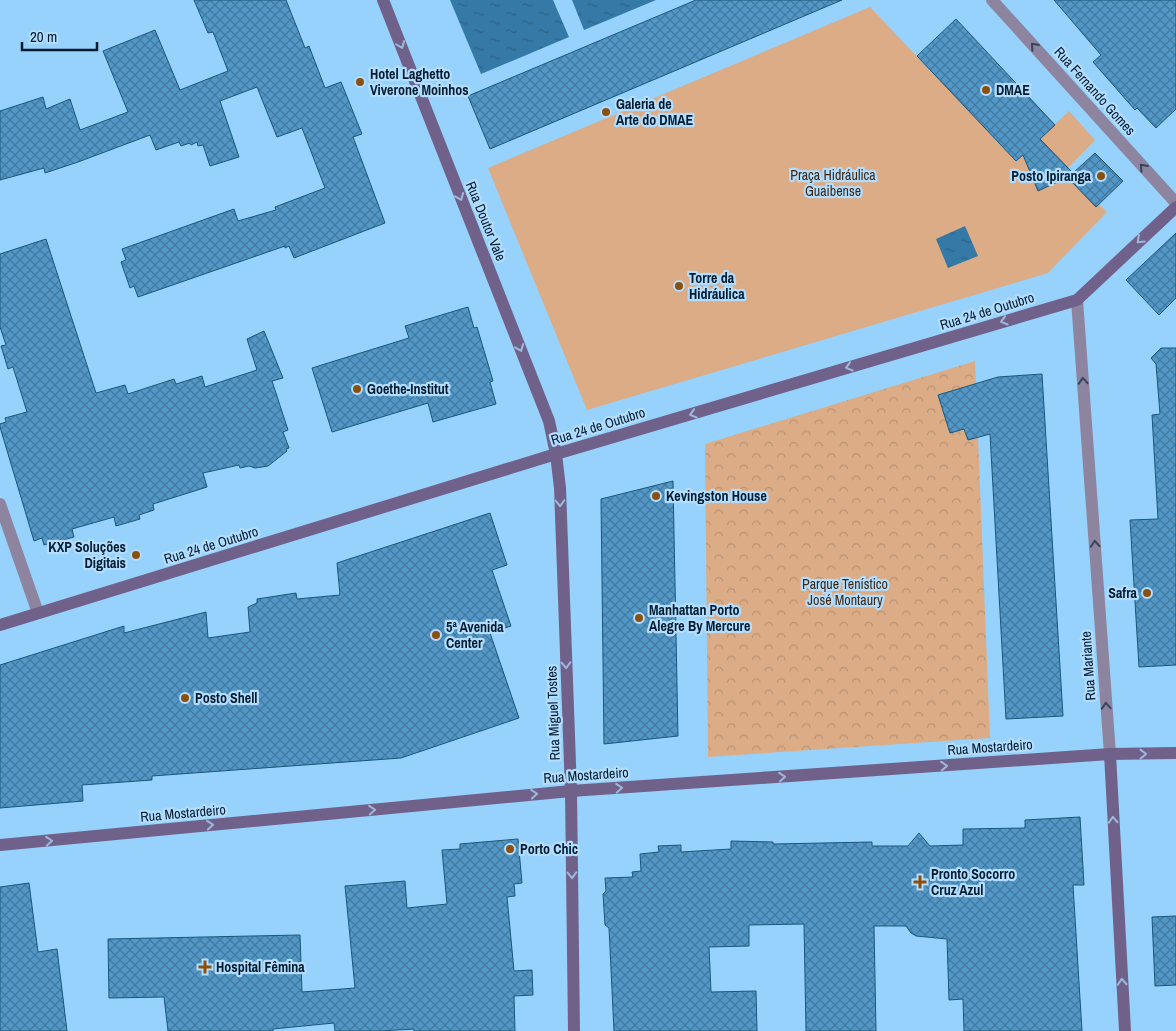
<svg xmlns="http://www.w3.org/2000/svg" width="1176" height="1031" viewBox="0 0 1176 1031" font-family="'Archivo Narrow',sans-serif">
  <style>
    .grass { fill: #dbac86 }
    .park { fill: url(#park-crowns) }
    .water { fill: url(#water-ripples) }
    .building { fill: url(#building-cross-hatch); stroke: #1b567b }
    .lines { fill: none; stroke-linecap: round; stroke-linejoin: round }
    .street { stroke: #8d84a0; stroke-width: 12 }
    .secondary { stroke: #70618b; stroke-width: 12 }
    .oneway { stroke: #9eb8dc }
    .oneway2 { stroke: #38445c }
    .poi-dot { fill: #8b500e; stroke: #b2ddfe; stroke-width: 2 }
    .labels { text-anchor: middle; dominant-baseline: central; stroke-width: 4.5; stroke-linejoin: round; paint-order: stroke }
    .poi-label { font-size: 14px; font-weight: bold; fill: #001a2e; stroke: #b2ddfe; text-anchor: start }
    .street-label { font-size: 14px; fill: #001a2e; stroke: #b2ddfe }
    .park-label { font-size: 14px; fill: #422812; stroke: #b2ddfe }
  </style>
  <defs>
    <pattern id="park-crowns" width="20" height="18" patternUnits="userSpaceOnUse" patternTransform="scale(1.25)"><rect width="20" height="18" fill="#dbac86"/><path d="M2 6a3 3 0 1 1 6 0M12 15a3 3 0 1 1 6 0" fill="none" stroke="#ba9374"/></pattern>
    <pattern id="water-ripples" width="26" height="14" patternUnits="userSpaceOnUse" patternTransform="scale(1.25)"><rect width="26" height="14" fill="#3579a6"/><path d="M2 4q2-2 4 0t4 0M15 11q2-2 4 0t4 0" fill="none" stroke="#2a6288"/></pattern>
    <pattern id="building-cross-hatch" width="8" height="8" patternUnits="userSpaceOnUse" patternTransform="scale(1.25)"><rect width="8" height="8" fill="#5397c6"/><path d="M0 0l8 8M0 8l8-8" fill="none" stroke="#427aa1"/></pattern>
  </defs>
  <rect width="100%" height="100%" fill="#97d2fd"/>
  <polygon class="grass" points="870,7 1016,161 1069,111 1095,140 1065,171 1107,212 1048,273 587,410 488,168"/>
  <polygon class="park" points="975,361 990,738 708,757 705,444"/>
  <g class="water">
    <polygon points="450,0 553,0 569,37 481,74"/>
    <polygon points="572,0 656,0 584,30"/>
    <polygon points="965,226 978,256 948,268 936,239"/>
  </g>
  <g class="building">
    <polygon points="194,0 286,0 305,48 309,46 325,88 341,82 362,134 353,137 385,223 294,258 289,246 285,248 285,246 138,297 134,286 130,288 121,262 126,260 122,249 234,209 238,221 276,210 275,207 325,188 302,128 277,137 257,87 220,101 239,157 210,166 203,145 198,146 197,142 191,145 190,143 181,146 179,142 156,150 150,135 78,162 45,173 44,168 0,180 0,111 43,97 46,109 70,99 80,130 128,112 103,51 155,30 180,90 228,71 213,32 208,33"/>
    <polygon points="696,0 842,0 490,149 468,96"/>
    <polygon points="1054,0 1176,0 1176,109 1156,128 1137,108 1135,110 1093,62 1101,55"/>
    <polygon points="956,19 1055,125 1040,139 1073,173 1095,153 1123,181 1096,207 1068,178 1070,176 1038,191 1023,155 1016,161 917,56"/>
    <polygon points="1176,233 1176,298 1159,315 1126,280"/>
    <polygon points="46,239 96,393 125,385 128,394 174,379 176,384 202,376 205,387 257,370 247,339 264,331 283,378 272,381 288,430 283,432 289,448 286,449 287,451 268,466 255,468 249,466 240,468 239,465 203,473 207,487 153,504 154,510 139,515 140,519 116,526 114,517 72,529 74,537 44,545 42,538 34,541 0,427 0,424 6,422 5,418 27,412 13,367 8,369 1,346 6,345 0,327 0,254"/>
    <polygon points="468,307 474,328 477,327 493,381 490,382 496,404 433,422 428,403 332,432 312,368 409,338 405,326"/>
    <polygon points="1161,348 1176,348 1176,665 1139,667 1130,520 1158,519 1152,415 1160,414 1156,364 1151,358"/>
    <polygon points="1042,374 1063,716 1006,719 990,434 968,440 964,429 950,433 938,395 998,377"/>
    <polygon points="673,481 678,736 604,744 601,499"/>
    <polygon points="490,513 507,565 492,570 511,626 490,633 519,718 401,758 152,776 152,780 82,785 83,801 0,808 0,665 124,626 124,633 206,612 208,638 250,632 248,607 257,603 257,599 296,593 297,599 340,595 337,563"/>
    <polygon points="1080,817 1084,885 1073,885 1082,1031 964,1031 963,999 949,1000 947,939 916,936 911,933 906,926 874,926 876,1031 806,1031 804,924 749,925 749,946 709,947 711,992 756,991 757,1031 614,1031 609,928 605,925 603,894 606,891 605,878 633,877 632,872 641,871 640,854 659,852 658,846 681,845 681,852 731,849 731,841 773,842 773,844 872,842 872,846 908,846 919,833 930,846 963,845 963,829 1025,828 1025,820"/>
    <polygon points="518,839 522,883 514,884 515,896 507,897 514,971 532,970 533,995 514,996 515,1031 414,1031 414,1029 380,1031 335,1031 334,1023 273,1029 273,1031 168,1031 164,997 109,998 108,939 300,935 302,992 355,988 345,886 405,881 407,908 447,904 442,850 460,849 460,844"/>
    <polygon points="29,883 38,952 57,949 67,1031 0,1031 0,887"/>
    <polygon points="1176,916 1176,985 1155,986 1152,917"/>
  </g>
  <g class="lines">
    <g class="street">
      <polyline points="992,0 1176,203"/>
      <polyline points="1077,300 1110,754"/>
      <polyline points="0,504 38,613"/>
    </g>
    <g class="secondary">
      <polyline points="383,0 549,421 556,454 560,488 571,791 574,1031"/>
      <polyline points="0,625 556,454 1077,300 1176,207"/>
      <polyline points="1110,754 1125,1031"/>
      <polyline points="0,845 571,791 1110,754 1176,753"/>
    </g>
  </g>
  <defs><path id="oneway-chevron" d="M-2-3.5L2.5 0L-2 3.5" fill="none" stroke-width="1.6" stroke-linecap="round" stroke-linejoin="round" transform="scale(1.25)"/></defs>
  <g class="oneway">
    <use href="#oneway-chevron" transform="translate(401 45) rotate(69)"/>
    <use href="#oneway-chevron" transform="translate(460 197) rotate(68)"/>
    <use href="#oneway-chevron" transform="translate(1140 240) rotate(137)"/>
    <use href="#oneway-chevron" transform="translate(1004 321) rotate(163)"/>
    <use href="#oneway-chevron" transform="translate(520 348) rotate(68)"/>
    <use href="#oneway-chevron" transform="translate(849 367) rotate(163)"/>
    <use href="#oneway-chevron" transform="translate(693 414) rotate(163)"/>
    <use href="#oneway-chevron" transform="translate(560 503) rotate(88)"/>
    <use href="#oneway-chevron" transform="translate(566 665) rotate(88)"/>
    <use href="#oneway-chevron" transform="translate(1143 754) rotate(-1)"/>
    <use href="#oneway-chevron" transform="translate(944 766) rotate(-4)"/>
    <use href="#oneway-chevron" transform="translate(782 777) rotate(-4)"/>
    <use href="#oneway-chevron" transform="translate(619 788) rotate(-4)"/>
    <use href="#oneway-chevron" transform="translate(534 794) rotate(-5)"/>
    <use href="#oneway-chevron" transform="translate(372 810) rotate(-5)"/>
    <use href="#oneway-chevron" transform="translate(1113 820) rotate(-93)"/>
    <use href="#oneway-chevron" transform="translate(210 825) rotate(-5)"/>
    <use href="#oneway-chevron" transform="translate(49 841) rotate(-5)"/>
    <use href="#oneway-chevron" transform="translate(572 875) rotate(89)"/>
    <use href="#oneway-chevron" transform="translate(1122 982) rotate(-93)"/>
  </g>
  <g class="oneway2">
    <use href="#oneway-chevron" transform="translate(1034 46) rotate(-132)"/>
    <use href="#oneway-chevron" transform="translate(1143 167) rotate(-132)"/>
    <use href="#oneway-chevron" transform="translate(1083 381) rotate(-94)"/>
    <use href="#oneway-chevron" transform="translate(1095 544) rotate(-94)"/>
    <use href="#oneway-chevron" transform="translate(1106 706) rotate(-94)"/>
  </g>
  <g class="poi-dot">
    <circle cx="360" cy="82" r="5"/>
    <circle cx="986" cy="90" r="5"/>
    <circle cx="606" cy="112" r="5"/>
    <circle cx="1101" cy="176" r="5"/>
    <circle cx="679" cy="286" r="5"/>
    <circle cx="357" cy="389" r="5"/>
    <circle cx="656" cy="496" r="5"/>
    <circle cx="136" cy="555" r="5"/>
    <circle cx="1147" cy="593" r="5"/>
    <circle cx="639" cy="618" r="5"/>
    <circle cx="436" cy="635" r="5"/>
    <circle cx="185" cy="698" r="5"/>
    <circle cx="510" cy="849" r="5"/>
    <path d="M917.5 874.5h5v5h5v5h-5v5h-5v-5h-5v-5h5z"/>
    <path d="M202.5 959.5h5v5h5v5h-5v5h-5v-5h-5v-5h5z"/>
  </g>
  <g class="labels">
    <g class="poi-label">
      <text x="370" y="74">Hotel Laghetto<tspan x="370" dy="16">Viverone Moinhos</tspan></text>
      <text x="996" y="90">DMAE</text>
      <text x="616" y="104">Galeria de<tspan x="616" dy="16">Arte do DMAE</tspan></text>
      <text x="1091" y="176" text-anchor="end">Posto Ipiranga</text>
      <text x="689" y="278">Torre da<tspan x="689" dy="16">Hidráulica</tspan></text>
      <text x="367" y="389">Goethe-Institut</text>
      <text x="666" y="496">Kevingston House</text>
      <text x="126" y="547" text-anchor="end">KXP Soluções<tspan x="126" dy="16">Digitais</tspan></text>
      <text x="1137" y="593" text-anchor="end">Safra</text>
      <text x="649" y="610">Manhattan Porto<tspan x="649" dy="16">Alegre By Mercure</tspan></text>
      <text x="446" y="627">5ª Avenida<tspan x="446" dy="16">Center</tspan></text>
      <text x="195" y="698">Posto Shell</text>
      <text x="520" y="849">Porto Chic</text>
      <text x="931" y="874">Pronto Socorro<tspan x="931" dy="16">Cruz Azul</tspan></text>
      <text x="216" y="967">Hospital Fêmina</text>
    </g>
    <g class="street-label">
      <text transform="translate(1095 91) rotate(48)">Rua Fernando Gomes</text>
      <text transform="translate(486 221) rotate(68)">Rua Doutor Vale</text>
      <text transform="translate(987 311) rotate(-17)">Rua 24 de Outubro</text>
      <text transform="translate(598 426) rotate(-17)">Rua 24 de Outubro</text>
      <text transform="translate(211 545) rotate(-17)">Rua 24 de Outubro</text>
      <text transform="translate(1088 666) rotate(-94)">Rua Mariante</text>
      <text transform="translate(553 713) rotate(-92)">Rua Miguel Tostes</text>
      <text transform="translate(990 747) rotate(-4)">Rua Mostardeiro</text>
      <text transform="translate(586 775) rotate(-4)">Rua Mostardeiro</text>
      <text transform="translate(183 813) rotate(-5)">Rua Mostardeiro</text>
    </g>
    <g class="park-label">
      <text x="833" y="175">Praça Hidráulica<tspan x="833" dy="16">Guaibense</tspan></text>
      <text x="845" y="584">Parque Tenístico<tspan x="845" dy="16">José Montaury</tspan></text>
    </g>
  </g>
  <path d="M22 42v8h75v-8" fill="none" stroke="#001a2e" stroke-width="2.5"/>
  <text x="30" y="42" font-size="15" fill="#001a2e" stroke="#b2ddfe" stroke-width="4" paint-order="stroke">20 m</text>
</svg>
